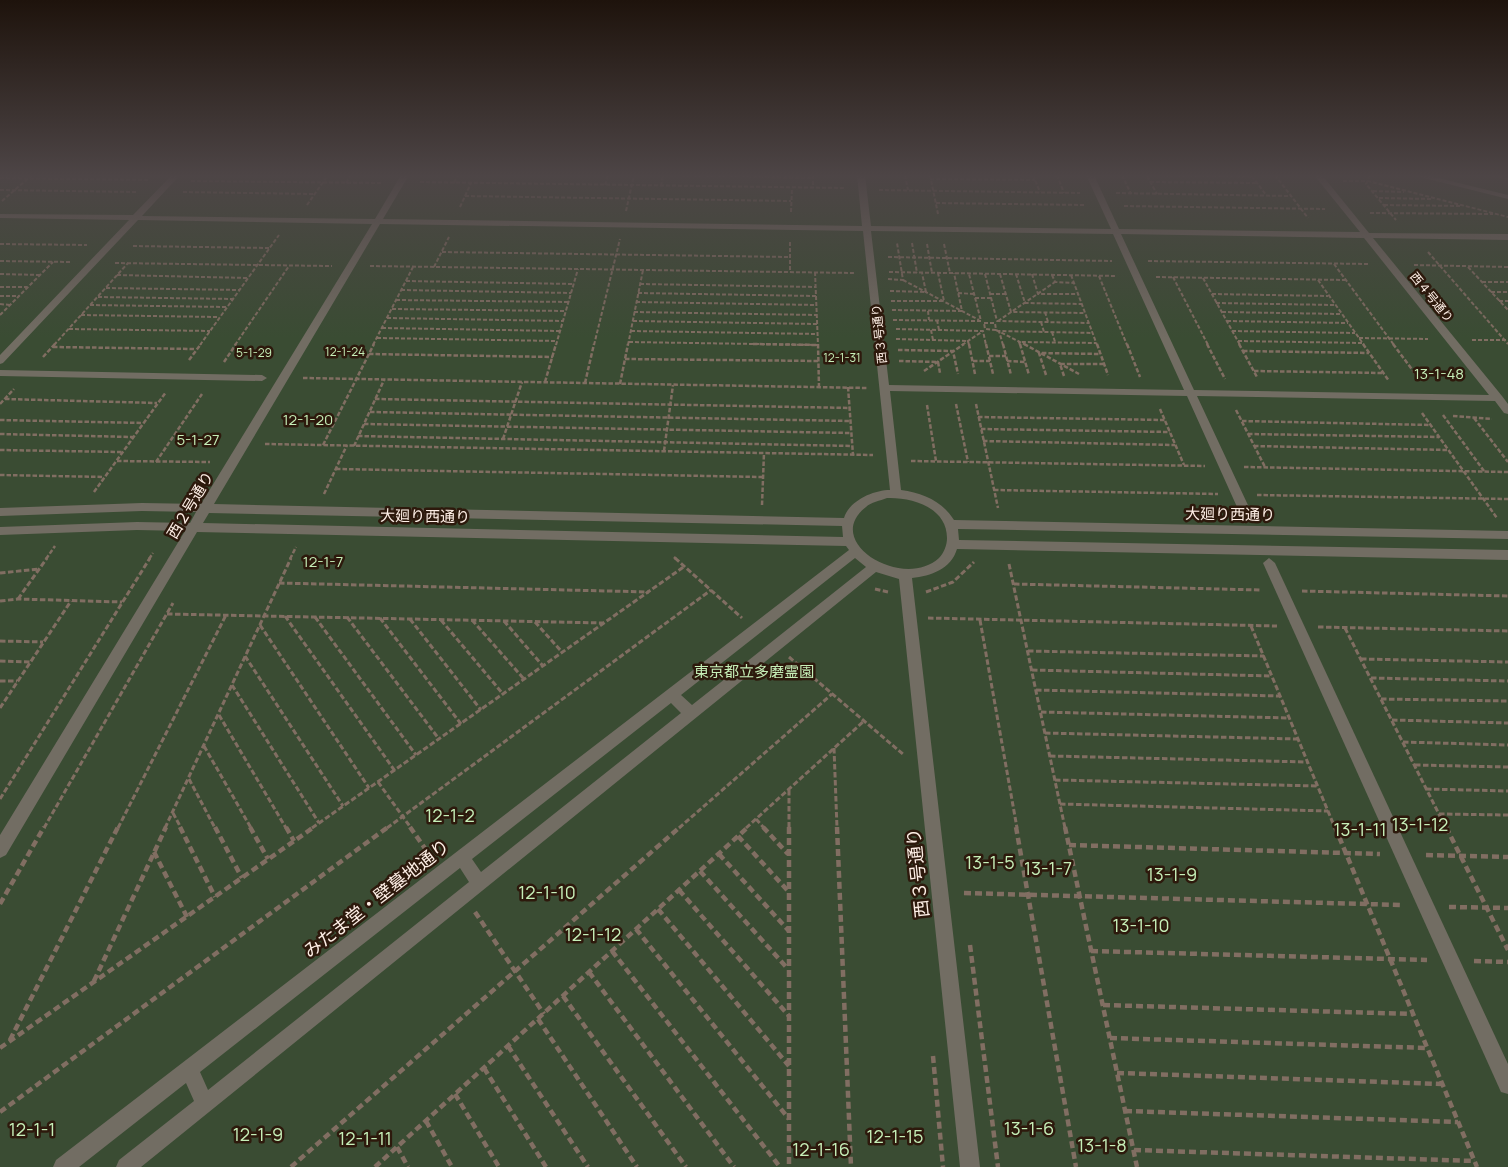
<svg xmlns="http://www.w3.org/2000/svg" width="1508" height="1167" viewBox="0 0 1508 1167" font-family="Manrope,'Noto Sans JP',sans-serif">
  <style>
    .green { fill: #3a4c33 }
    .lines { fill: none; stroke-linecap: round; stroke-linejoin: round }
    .path-far3 { stroke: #816e62; stroke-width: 2; stroke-dasharray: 4 2; stroke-linecap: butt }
    .path-far2 { stroke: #816e62; stroke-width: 2.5; stroke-dasharray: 4.5 2; stroke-linecap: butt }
    .path-far1 { stroke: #816e62; stroke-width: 3; stroke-dasharray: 5.5 2.5; stroke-linecap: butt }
    .path { stroke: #816e62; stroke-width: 4.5; stroke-dasharray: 7 4; stroke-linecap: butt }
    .service { fill: #726d63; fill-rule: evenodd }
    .labels { text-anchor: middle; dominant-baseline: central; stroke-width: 5; stroke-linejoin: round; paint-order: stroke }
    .far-street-label { font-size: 12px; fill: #feefe6; stroke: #2d190c }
    .far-park-label { font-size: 12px; fill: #c6efb8; stroke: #2d190c }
    .park-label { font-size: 15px; fill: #c6efb8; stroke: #2d190c }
    .street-label { font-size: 15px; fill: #feefe6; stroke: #2d190c }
    .near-park-label { font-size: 18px; fill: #c6efb8; stroke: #2d190c }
    .near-street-label { font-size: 18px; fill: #feefe6; stroke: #2d190c }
  </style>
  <rect width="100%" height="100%" fill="#372315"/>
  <rect class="green" x="0" y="175" width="1508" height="992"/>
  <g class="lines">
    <g class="path-far3">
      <polyline points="663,175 813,178"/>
      <polyline points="813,175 813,188"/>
      <polyline points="905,175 908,190"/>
      <polyline points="930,175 938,214"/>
      <polyline points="1033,175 1040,192"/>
      <polyline points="1057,175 1064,193"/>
      <polyline points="1122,175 1131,194"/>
      <polyline points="1146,175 1253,177"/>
      <polyline points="1275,175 1308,218"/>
      <polyline points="1370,175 1366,184 1396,220"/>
      <polyline points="1493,175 1508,179"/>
      <polyline points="1147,176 1157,194"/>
      <polyline points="1252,176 1266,195"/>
      <polyline points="0,178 149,180"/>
      <polyline points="930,179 1035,180"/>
      <polyline points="191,181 382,183"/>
      <polyline points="1343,181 1368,181 1508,217"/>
      <polyline points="420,182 846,188"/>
      <polyline points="1150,182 1257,183"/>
      <polyline points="346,183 351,175"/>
      <polyline points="454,183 458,175"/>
      <polyline points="605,185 608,175"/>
      <polyline points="661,186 663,175"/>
      <polyline points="0,190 137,192"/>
      <polyline points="879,190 1080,193"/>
      <polyline points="1373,191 1404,192"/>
      <polyline points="183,192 315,194"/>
      <polyline points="1116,193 1291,196"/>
      <polyline points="465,196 791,201"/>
      <polyline points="1379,198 1433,199"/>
      <polyline points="2,201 32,175"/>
      <polyline points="936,203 1085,205"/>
      <polyline points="307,205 328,175"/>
      <polyline points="1384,205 1461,206"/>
      <polyline points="1124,206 1325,209"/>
      <polyline points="460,207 471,183"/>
      <polyline points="626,211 634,175"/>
      <polyline points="791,212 792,188"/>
      <polyline points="1370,213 1493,214"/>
      <polyline points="790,242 790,272"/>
      <polyline points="912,243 917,273"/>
      <polyline points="0,244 87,245"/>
      <polyline points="927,244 932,273"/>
      <polyline points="944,244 950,273"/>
      <polyline points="133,246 270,248"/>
      <polyline points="442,252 790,257"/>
      <polyline points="1428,252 1508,344"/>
      <polyline points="888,257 1112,261"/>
      <polyline points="0,261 72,262"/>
      <polyline points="1148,261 1369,264"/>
      <polyline points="115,263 332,266"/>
      <polyline points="1334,264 1394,345"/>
      <polyline points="1414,265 1508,267"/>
      <polyline points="370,266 854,273"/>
      <polyline points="434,267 449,237"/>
      <polyline points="1468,267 1508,310"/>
      <polyline points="815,272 818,345"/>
      <polyline points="889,272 1117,276"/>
      <polyline points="0,274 40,275"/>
      <polyline points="985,274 997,321 1089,323"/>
      <polyline points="1000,274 1011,312 1085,313"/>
      <polyline points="1016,274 1025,303 1082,304"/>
      <polyline points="1032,274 1038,294 1078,294"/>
      <polyline points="117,275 248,278"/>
      <polyline points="1052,275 1055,282 1074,283"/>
      <polyline points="1071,275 1097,345"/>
      <polyline points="1099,276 1127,345"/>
      <polyline points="1156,277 1345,280"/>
      <polyline points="1173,277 1208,345"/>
      <polyline points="1203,278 1240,345"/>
      <polyline points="888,279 903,280 897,243"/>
      <polyline points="903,280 979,320"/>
      <polyline points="1318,280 1364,345"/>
      <polyline points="406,281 574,284"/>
      <polyline points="1482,282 1508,282"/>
      <polyline points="640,284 816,287"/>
      <polyline points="0,287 27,287"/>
      <polyline points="106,288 239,290"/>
      <polyline points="401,290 571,293"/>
      <polyline points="890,291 926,292 922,273"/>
      <polyline points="1491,292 1508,292"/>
      <polyline points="638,293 816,296"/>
      <polyline points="958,293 974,294"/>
      <polyline points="990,294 1006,294"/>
      <polyline points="1212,294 1328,296"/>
      <polyline points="0,296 19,296"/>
      <polyline points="98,297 233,299"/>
      <polyline points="975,298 991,298"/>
      <polyline points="396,300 569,302"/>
      <polyline points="891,301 944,301 938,273"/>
      <polyline points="1499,301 1508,301"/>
      <polyline points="636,302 816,305"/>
      <polyline points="1216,303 1335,305"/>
      <polyline points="0,304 10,305"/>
      <polyline points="90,305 227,307"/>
      <polyline points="392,309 566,311"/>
      <polyline points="892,310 962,311 954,273"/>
      <polyline points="928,311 929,320"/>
      <polyline points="634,312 817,315"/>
      <polyline points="1045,312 1048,322"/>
      <polyline points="1222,312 1341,314"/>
      <polyline points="0,315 53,262"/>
      <polyline points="81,315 219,317"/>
      <polyline points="387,318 563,321"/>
      <polyline points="893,320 981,321 969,274"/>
      <polyline points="937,320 939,330"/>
      <polyline points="633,321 817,324"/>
      <polyline points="998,321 1055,282"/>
      <polyline points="1227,321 1348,323"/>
      <polyline points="1041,322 1044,332"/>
      <polygon points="984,323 995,323 996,330 985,329"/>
      <polyline points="382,328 561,331"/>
      <polyline points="69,329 210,331"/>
      <polyline points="896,329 983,331 986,345"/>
      <polyline points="931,330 933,340"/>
      <polyline points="996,330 1026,345"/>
      <polyline points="631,331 817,334"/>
      <polyline points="1232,331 1355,333"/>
      <polyline points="1052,332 1055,342"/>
      <polyline points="377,338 557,341"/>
      <polyline points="1359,338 1428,339"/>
      <polyline points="896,339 968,341 969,345"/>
      <polyline points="1472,340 1508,340"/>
      <polyline points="1238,341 1362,343"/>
      <polyline points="629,342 818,345"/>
      <polyline points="54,345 128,263"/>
      <polyline points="200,345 279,235"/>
      <polyline points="235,345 289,266"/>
      <polyline points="373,345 413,267"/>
      <polyline points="556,345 578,269"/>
      <polyline points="594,345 620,239"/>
      <polyline points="628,345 643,270"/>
      <polyline points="962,345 983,331"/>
      <polyline points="1003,345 999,331 1093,333"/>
      <polyline points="1020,345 1019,342 1096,343"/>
    </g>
    <g class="path-far2">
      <polyline points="753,344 818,345"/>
      <polyline points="818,344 819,387"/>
      <polyline points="969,344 975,374"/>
      <polyline points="986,344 993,374"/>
      <polyline points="1003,344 1011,375"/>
      <polyline points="1020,344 1029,375"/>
      <polyline points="1024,344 1079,374"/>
      <polyline points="1097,344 1108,375"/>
      <polyline points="1127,344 1140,377"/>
      <polyline points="1207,344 1225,379"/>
      <polyline points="1239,344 1257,377"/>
      <polyline points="1363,344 1389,381"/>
      <polyline points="1393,344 1420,380"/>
      <polyline points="53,347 196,349"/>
      <polyline points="898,350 953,351 958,374"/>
      <polyline points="1243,351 1369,353"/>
      <polyline points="369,354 553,357"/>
      <polyline points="989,356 1006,356"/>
      <polyline points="43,357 55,344"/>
      <polyline points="625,359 818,361"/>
      <polyline points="189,360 201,344"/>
      <polyline points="899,361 938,362 940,373"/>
      <polyline points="973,361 990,361"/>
      <polyline points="1007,361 1025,362"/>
      <polyline points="224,362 236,344"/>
      <polyline points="924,371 964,344"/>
      <polyline points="1254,371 1382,373"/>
      <polyline points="1046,375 1039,353 1100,354"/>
      <polyline points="1064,376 1060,364 1104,364"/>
      <polyline points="303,378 867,388"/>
      <polyline points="545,382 556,344"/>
      <polyline points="585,383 594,344"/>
      <polyline points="620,384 628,344"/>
      <polyline points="848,387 853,455"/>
      <polyline points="5,399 157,403"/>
      <polyline points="375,399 850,408"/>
      <polyline points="0,404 14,389"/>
      <polyline points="956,404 968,462"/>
      <polyline points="976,404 998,508"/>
      <polyline points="927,405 936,461"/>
      <polyline points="1160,409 1184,465"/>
      <polyline points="1236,410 1265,467"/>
      <polyline points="370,412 850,421"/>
      <polyline points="1422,413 1497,518"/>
      <polyline points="1443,415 1484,471"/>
      <polyline points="1453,416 1492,419"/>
      <polyline points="978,417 1165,420"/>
      <polyline points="1474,418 1508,462"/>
      <polyline points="0,420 143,423"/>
      <polyline points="1242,421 1430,425"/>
      <polyline points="364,424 851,433"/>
      <polyline points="981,429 1170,432"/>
      <polyline points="0,434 133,437"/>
      <polyline points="1248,434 1439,437"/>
      <polyline points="358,436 852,446"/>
      <polyline points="503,439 522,382"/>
      <polyline points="983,441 1175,445"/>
      <polyline points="265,444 873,455"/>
      <polyline points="323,445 374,344"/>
      <polyline points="354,446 384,380"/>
      <polyline points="1254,446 1448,450"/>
      <polyline points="0,450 122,452"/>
      <polyline points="664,451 673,385"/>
      <polyline points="117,461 210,462"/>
      <polyline points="911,461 1205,466"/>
      <polyline points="156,462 202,394"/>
      <polyline points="1244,467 1508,472"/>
      <polyline points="336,469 763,477"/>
      <polyline points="0,475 104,477"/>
      <polyline points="994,490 1218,494"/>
      <polyline points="94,492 166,392"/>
      <polyline points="324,494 347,445"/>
      <polyline points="1257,495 1508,499"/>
      <polyline points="762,505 764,453"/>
      <polyline points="674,557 676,559"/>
      <polyline points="46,559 55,546"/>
      <polyline points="149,559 153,553"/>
      <polyline points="290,559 296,547"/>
    </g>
    <g class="path-far1">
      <polyline points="675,558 742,618"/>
      <polyline points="1009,564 1065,828"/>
      <polyline points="0,573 39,569"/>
      <polyline points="279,583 649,592"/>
      <polyline points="1014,584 1260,590"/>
      <polyline points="875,589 888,592"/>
      <polyline points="1302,591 1508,596"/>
      <polyline points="926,592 953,582 974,562"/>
      <polyline points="18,599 47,558"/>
      <polyline points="0,601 18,599 122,602"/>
      <polyline points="167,614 604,623"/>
      <polyline points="285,616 395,771"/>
      <polyline points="315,617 416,755"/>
      <polyline points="347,617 439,739"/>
      <polyline points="380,618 461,724"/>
      <polyline points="928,618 1277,626"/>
      <polyline points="410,619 481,710"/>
      <polyline points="441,620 503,694"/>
      <polyline points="472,620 524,679"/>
      <polyline points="980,620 1017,828"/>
      <polyline points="504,621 543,666"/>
      <polyline points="535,622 562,652"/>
      <polyline points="260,625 369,788"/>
      <polyline points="1251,626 1335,828"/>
      <polyline points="1318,627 1508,631"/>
      <polyline points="1345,628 1446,828"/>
      <polyline points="0,641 43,642"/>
      <polyline points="1028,651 1264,656"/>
      <polyline points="245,656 343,806"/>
      <polyline points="789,657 904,755"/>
      <polyline points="1361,659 1508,662"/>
      <polyline points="0,661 30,662"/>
      <polyline points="1032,670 1272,676"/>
      <polyline points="1371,678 1508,681"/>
      <polyline points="0,681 17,681"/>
      <polyline points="232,685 319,823"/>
      <polyline points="1036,690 1280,696"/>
      <polyline points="1381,699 1508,701"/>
      <polyline points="0,708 71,601"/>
      <polyline points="1041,712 1289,718"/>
      <polyline points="219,715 286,828"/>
      <polyline points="1392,720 1508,723"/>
      <polyline points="1045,733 1298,739"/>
      <polyline points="1403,742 1508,745"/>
      <polyline points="204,746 251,828"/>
      <polyline points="834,748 837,828"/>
      <polyline points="1050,756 1308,762"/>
      <polyline points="1415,765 1508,767"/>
      <polyline points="189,779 215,828"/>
      <polyline points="1055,780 1318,786"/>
      <polyline points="378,782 411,828"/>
      <polyline points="1426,789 1508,791"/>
      <polyline points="789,790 789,828"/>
      <polyline points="0,799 150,558"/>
      <polyline points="1060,804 1328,811"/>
      <polyline points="173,813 181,828"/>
      <polyline points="1439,814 1508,815"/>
      <polyline points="756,819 764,828"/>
      <polyline points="44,828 173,603"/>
      <polyline points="118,828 226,615"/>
      <polyline points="165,828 291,558"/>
      <polyline points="312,828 685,566"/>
      <polyline points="387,828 711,590"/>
      <polyline points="679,828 832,694"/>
      <polyline points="746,828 864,721"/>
    </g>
    <g class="path">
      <polyline points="180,827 215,897"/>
      <polyline points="215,827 242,878"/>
      <polyline points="250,827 268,859"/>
      <polyline points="286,827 294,841"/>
      <polyline points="410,827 431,857"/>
      <polyline points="763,827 788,854"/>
      <polyline points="789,827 789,1167"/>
      <polyline points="837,827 851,1167"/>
      <polyline points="1016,827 1076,1167"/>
      <polyline points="1065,827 1137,1167"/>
      <polyline points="1335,827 1477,1167"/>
      <polyline points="1446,827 1508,950"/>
      <polyline points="738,836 788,891"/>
      <polyline points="1069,845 1380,854"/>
      <polyline points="154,852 187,917"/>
      <polyline points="719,854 789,931"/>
      <polyline points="1426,855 1508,857"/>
      <polyline points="700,871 788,969"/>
      <polyline points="679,890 789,1016"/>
      <polyline points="964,893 1402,905"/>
      <polyline points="0,904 44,827"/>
      <polyline points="1449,907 1508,908"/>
      <polyline points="658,909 789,1066"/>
      <polyline points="475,912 544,1014"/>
      <polyline points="636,929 789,1119"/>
      <polyline points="970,945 998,1167"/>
      <polyline points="612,951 780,1167"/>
      <polyline points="1091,951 1427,960"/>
      <polyline points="1474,961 1508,962"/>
      <polyline points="589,972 734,1167"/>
      <polyline points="94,981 166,827"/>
      <polyline points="563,996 686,1167"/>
      <polyline points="1103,1005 1413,1014"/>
      <polyline points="538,1019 637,1167"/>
      <polyline points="1110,1038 1427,1048"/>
      <polyline points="10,1040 118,827"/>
      <polyline points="508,1046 588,1167"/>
      <polyline points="0,1048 314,827"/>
      <polyline points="933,1056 943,1167"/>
      <polyline points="484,1068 546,1167"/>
      <polyline points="1117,1073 1442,1084"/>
      <polyline points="455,1094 499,1167"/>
      <polyline points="1125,1111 1458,1122"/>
      <polyline points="0,1112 388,827"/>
      <polyline points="426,1121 452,1167"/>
      <polyline points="397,1147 408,1167"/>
      <polyline points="1134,1150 1475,1161"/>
      <polyline points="291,1167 680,827"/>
      <polyline points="375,1167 748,827"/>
    </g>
    <g class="service">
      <path d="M172,175H180L142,216L375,219L401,175H409L383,219L862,226L857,175H865L871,226L1111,229L1086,175H1094L1119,229L1360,232L1314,175H1322L1369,233L1508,234V240L1373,238L1502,396L1508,404V414L1504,413L1495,401L1197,396L1254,518L1248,522L1242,518L1187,396L890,391L901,490C923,493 942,501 954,520L1508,531V539L958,529L959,540L1508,550V560L957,549C951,569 931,576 912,578L980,1167H960L899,579L876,572L141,1167H116L119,1160L194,1101L186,1083L79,1167H53L56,1160L849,550L846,546L197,532L6,855L0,858V835L185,531L137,530L0,535V527L137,522L190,523L196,512L142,511L0,516V508L142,503L201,504L372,224L138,220L3,363L0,364V355L129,220L0,218V214L133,215ZM380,224L863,231L890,490C873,490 849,501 844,518L214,504ZM871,231L1113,234L1184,390L889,385ZM1121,234L1364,238L1489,395L1194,390ZM887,498C911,497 947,507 947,538C947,545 944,553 939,558C903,591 821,542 866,507C871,502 880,501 887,498ZM209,513L842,526L843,537L203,523ZM855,558L866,567L692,705L681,695ZM671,703L681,713L481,872L472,859ZM460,868L469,882L208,1090L200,1072Z"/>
      <polygon points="1412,175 1426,175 1508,195 1508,199"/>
      <polygon points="0,370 262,375 267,378 262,381 0,376"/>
      <polygon points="1269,558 1275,563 1508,1064 1508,1094 1501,1092 1263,563"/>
    </g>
  </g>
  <linearGradient id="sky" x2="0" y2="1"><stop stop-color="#1e130c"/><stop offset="0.52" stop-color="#4d4546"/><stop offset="1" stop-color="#4d4546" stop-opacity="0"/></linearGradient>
  <rect width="1508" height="338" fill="url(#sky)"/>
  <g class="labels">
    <g class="far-street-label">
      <text transform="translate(1432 297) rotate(51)">西４号通り</text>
      <text transform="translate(879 334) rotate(-96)">西３号通り</text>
    </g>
    <g class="far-park-label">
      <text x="345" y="351">12-1-24</text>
      <text x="254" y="352">5-1-29</text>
      <text x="842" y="357">12-1-31</text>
    </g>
    <g class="park-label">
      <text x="1439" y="373">13-1-48</text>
      <text x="308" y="419">12-1-20</text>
      <text x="198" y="439">5-1-27</text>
      <text x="323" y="561">12-1-7</text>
      <text x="754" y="671">東京都立多磨霊園</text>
    </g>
    <g class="street-label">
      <text transform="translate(190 505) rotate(-59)">西２号通り</text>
      <text transform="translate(1230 514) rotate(1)">大廻り西通り</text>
      <text transform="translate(425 516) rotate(1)">大廻り西通り</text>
    </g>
    <g class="near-park-label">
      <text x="450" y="815">12-1-2</text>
      <text x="1420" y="824">13-1-12</text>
      <text x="1360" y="829">13-1-11</text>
      <text x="990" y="862">13-1-5</text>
      <text x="1048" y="868">13-1-7</text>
      <text x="1172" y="874">13-1-9</text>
      <text x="547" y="892">12-1-10</text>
      <text x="1141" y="925">13-1-10</text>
      <text x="593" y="934">12-1-12</text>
      <text x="1029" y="1128">13-1-6</text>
      <text x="32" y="1129">12-1-1</text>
      <text x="258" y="1134">12-1-9</text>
      <text x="895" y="1136">12-1-15</text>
      <text x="365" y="1138">12-1-11</text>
      <text x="1102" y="1145">13-1-8</text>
      <text x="821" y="1149">12-1-16</text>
    </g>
    <g class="near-street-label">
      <text transform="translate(917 873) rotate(-96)">西３号通り</text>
      <text transform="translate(376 898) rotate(-38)">みたま堂・壁墓地通り</text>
    </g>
  </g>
</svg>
